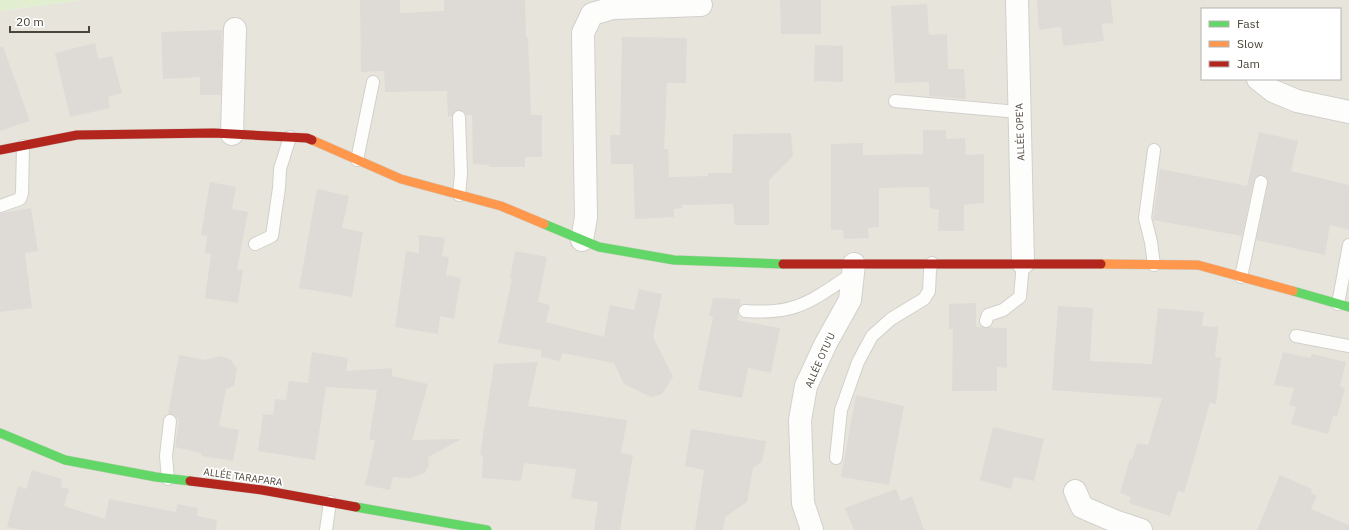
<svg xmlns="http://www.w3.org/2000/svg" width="1349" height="530" viewBox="0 0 1349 530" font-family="'IBM Plex Sans',sans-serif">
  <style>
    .residential { fill: #e7e4dc; fill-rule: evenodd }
    .green { fill: #e1eecf }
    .building { fill: #dedbd6 }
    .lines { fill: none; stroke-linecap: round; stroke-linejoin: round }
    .lane-casing { stroke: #d2d0cb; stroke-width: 14 }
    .street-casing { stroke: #d2d0cb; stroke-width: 24 }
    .fast-casing { stroke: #d3cfc5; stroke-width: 10 }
    .slow-casing { stroke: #d3cfc5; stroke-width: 10 }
    .jam-casing { stroke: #d3cfc5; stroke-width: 10 }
    .lane { stroke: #fdfdfc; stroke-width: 12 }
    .street { stroke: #fdfdfc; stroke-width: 22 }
    .fast { stroke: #63d668; stroke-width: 9 }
    .slow { stroke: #ff974d; stroke-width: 9 }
    .jam { stroke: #b3261e; stroke-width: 9 }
    .labels { text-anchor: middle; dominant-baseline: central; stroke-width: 3.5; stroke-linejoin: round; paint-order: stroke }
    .street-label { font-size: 10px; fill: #4b4439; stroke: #fff }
  </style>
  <rect width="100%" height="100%" fill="#f4f2ee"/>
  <path class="residential" d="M81,0H1349V530H0V11ZM1202,9H1340V79H1202Z"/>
  <polygon class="green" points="0,0 81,0 0,11"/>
  <g class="building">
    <polygon points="360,0 400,0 400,13 444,11 444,0 525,0 526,37 528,37 531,115 542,115 542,157 525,157 525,167 489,167 489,165 473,164 472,115 466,115 463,111 458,110 455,111 452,116 448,117 447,91 385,92 384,71 361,72"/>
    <polygon points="780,0 821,0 821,34 781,34"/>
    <polygon points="1037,0 1111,0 1113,23 1102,24 1104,41 1063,46 1061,27 1039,30"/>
    <polygon points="927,4 929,35 947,34 948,69 964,69 966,99 929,96 929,82 895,83 891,6"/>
    <polygon points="222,30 221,95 200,95 200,77 163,79 161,32"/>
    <polygon points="622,37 687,38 686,83 667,83 664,149 668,149 669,177 708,176 708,173 732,173 733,134 791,133 793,156 769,180 769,225 735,225 733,204 682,205 682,208 674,209 674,217 635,219 633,164 611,164 610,135 620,135"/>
    <polygon points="95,43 98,59 112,56 122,93 108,97 110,108 70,117 55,53"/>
    <polygon points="815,45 843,46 843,82 814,81"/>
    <polygon points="0,47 3,47 30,121 0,131"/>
    <polygon points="923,130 946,130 946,139 965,138 966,155 984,154 984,203 964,205 964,231 938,231 939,210 930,208 929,187 879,188 879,227 868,228 869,238 844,239 843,230 831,230 831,144 863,143 863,155 923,154"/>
    <polygon points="1259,132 1298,141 1291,171 1349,185 1349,230 1330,225 1325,255 1256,240 1268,184 1266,177 1262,175 1256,177 1254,180 1242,236 1153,220 1160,169 1247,186"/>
    <polygon points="210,182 236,187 232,209 248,212 237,270 243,270 238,303 205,298 211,254 205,253 207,236 201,235"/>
    <polygon points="317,189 349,196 342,228 363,232 352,297 299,288"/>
    <polygon points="31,208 38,251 25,253 32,308 0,312 0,213"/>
    <polygon points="419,235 445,238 442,256 449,257 446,275 461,278 454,319 440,316 438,334 395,327 406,251 419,253"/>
    <polygon points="515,251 547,257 538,302 550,305 546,322 604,337 610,305 634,310 639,289 662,294 653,337 673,377 662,394 651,397 624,384 614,363 562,353 560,361 541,357 541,350 498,343 512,279 510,278"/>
    <polygon points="713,298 741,299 737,320 780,328 771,373 748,368 742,398 698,390 713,317 709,316"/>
    <polygon points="976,303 976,327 1007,328 1007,368 997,367 997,391 952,391 953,329 949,329 949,304"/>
    <polygon points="1058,306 1093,308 1090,361 1152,364 1158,308 1204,312 1202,326 1218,327 1215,357 1221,358 1216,404 1210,403 1184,493 1178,491 1170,516 1129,503 1131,497 1120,493 1130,459 1132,460 1137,443 1148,445 1162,398 1052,390"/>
    <polygon points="312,352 348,358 346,371 392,368 392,376 428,384 412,440 462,439 428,457 429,465 425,473 411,478 393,477 390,490 365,485 375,441 369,439 377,390 326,387 315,460 258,451 263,414 273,415 275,399 286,400 289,381 308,383"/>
    <polygon points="1283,352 1310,358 1312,354 1346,362 1340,386 1345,389 1337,416 1333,416 1328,434 1291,424 1296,407 1289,405 1294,388 1274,385"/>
    <polygon points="179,355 204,360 221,356 230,359 237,369 234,386 226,389 219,426 239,430 233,461 202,456 201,453 175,447 179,419 174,415 168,414"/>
    <polygon points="538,362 528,406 627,420 621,453 633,455 620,530 594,530 598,502 571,498 576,469 524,463 521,481 482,478 483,456 480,455 494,364"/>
    <polygon points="856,395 904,406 889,485 841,477"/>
    <polygon points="993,427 1044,439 1034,481 1014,477 1011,489 980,480"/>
    <polygon points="691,429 766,441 762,462 753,468 747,502 725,517 723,530 695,530 704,470 685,466"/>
    <polygon points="32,470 62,479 61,487 69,489 64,506 105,519 109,499 176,512 177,504 198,508 197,516 217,520 216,530 22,530 7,527 18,486 26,489"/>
    <polygon points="1280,475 1312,489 1311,493 1317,496 1311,509 1349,525 1349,530 1257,530"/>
    <polygon points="896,489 901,501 912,496 924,530 854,530 845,508"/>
  </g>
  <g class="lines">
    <g class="lane-casing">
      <g id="lane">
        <polyline points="895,101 1019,112"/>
        <polyline points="459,117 461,174 459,195"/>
        <polyline points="357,160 373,82"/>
        <polyline points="0,206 20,199 22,193 23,146"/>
        <polyline points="255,244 272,236 279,188 280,169 290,137"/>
        <polyline points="1154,265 1151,242 1145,218 1154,150"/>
        <polyline points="1241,277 1261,182"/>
        <polyline points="1338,304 1349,245"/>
        <path d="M745,311C797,315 811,301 853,273"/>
        <polyline points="986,321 988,315 1003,310 1020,297 1023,263"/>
        <polyline points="1296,336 1349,346"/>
        <polyline points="836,458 841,410 858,362 872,336 891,319 924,299 929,291 930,270 932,263"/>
        <polyline points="168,479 166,456 170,421"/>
        <polyline points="326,530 330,502"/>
      </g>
    </g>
    <g class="street-casing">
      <g id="street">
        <polyline points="1017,0 1023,263"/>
        <polyline points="1258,79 1273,91 1297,101 1349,112"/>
        <polyline points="232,134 235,29"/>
        <polyline points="582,240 586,217 583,33 592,14 613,8 701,5"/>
        <polyline points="1075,491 1082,507 1117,522 1141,530"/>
        <polyline points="812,530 803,503 800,420 806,386 826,343 850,300 854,264"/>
      </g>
    </g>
    <g class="fast-casing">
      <g id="fast">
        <polyline points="544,224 599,247 674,260 783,264"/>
        <polyline points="1293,291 1349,307"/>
        <polyline points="0,433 65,460 156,477 190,481"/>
        <polyline points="356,507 487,530"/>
      </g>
    </g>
    <g class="slow-casing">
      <g id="slow">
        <polyline points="312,140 401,179 501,206 544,224"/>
        <polyline points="1101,264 1198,265 1293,291"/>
      </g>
    </g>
    <g class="jam-casing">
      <g id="jam">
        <polyline points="0,150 77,135 214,133 307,138 312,140"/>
        <polyline points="783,264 1101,264"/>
        <polyline points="190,481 262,490 356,507"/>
      </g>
    </g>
    <use href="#lane" class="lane"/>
    <use href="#street" class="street"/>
    <use href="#fast" class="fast"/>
    <use href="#slow" class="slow"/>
    <use href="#jam" class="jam"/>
  </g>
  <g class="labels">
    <g class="street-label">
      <text transform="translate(1020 132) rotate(-92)">ALLÉE OPE'A</text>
      <text transform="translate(820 360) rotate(-66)">ALLÉE OTU'U</text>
      <text transform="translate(243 477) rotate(8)">ALLÉE TARAPARA</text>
    </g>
  </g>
  <rect x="1201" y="8" width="140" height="72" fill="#ffffff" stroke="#b7b4b0"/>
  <rect x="1209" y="21" width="20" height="6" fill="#63d668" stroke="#b7b4b0"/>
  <text x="1237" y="28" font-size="12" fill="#4b4439">Fast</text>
  <rect x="1209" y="41" width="20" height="6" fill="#ff974d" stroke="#b7b4b0"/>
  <text x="1237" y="48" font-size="12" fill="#4b4439">Slow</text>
  <rect x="1209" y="61" width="20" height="6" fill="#b3261e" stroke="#b7b4b0"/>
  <text x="1237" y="68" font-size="12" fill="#4b4439">Jam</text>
  <path d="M10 26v6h79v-6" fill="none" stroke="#4b4439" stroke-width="2"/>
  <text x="16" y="26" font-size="12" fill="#4b4439" stroke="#ffffff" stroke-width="3" paint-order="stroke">20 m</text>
</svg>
